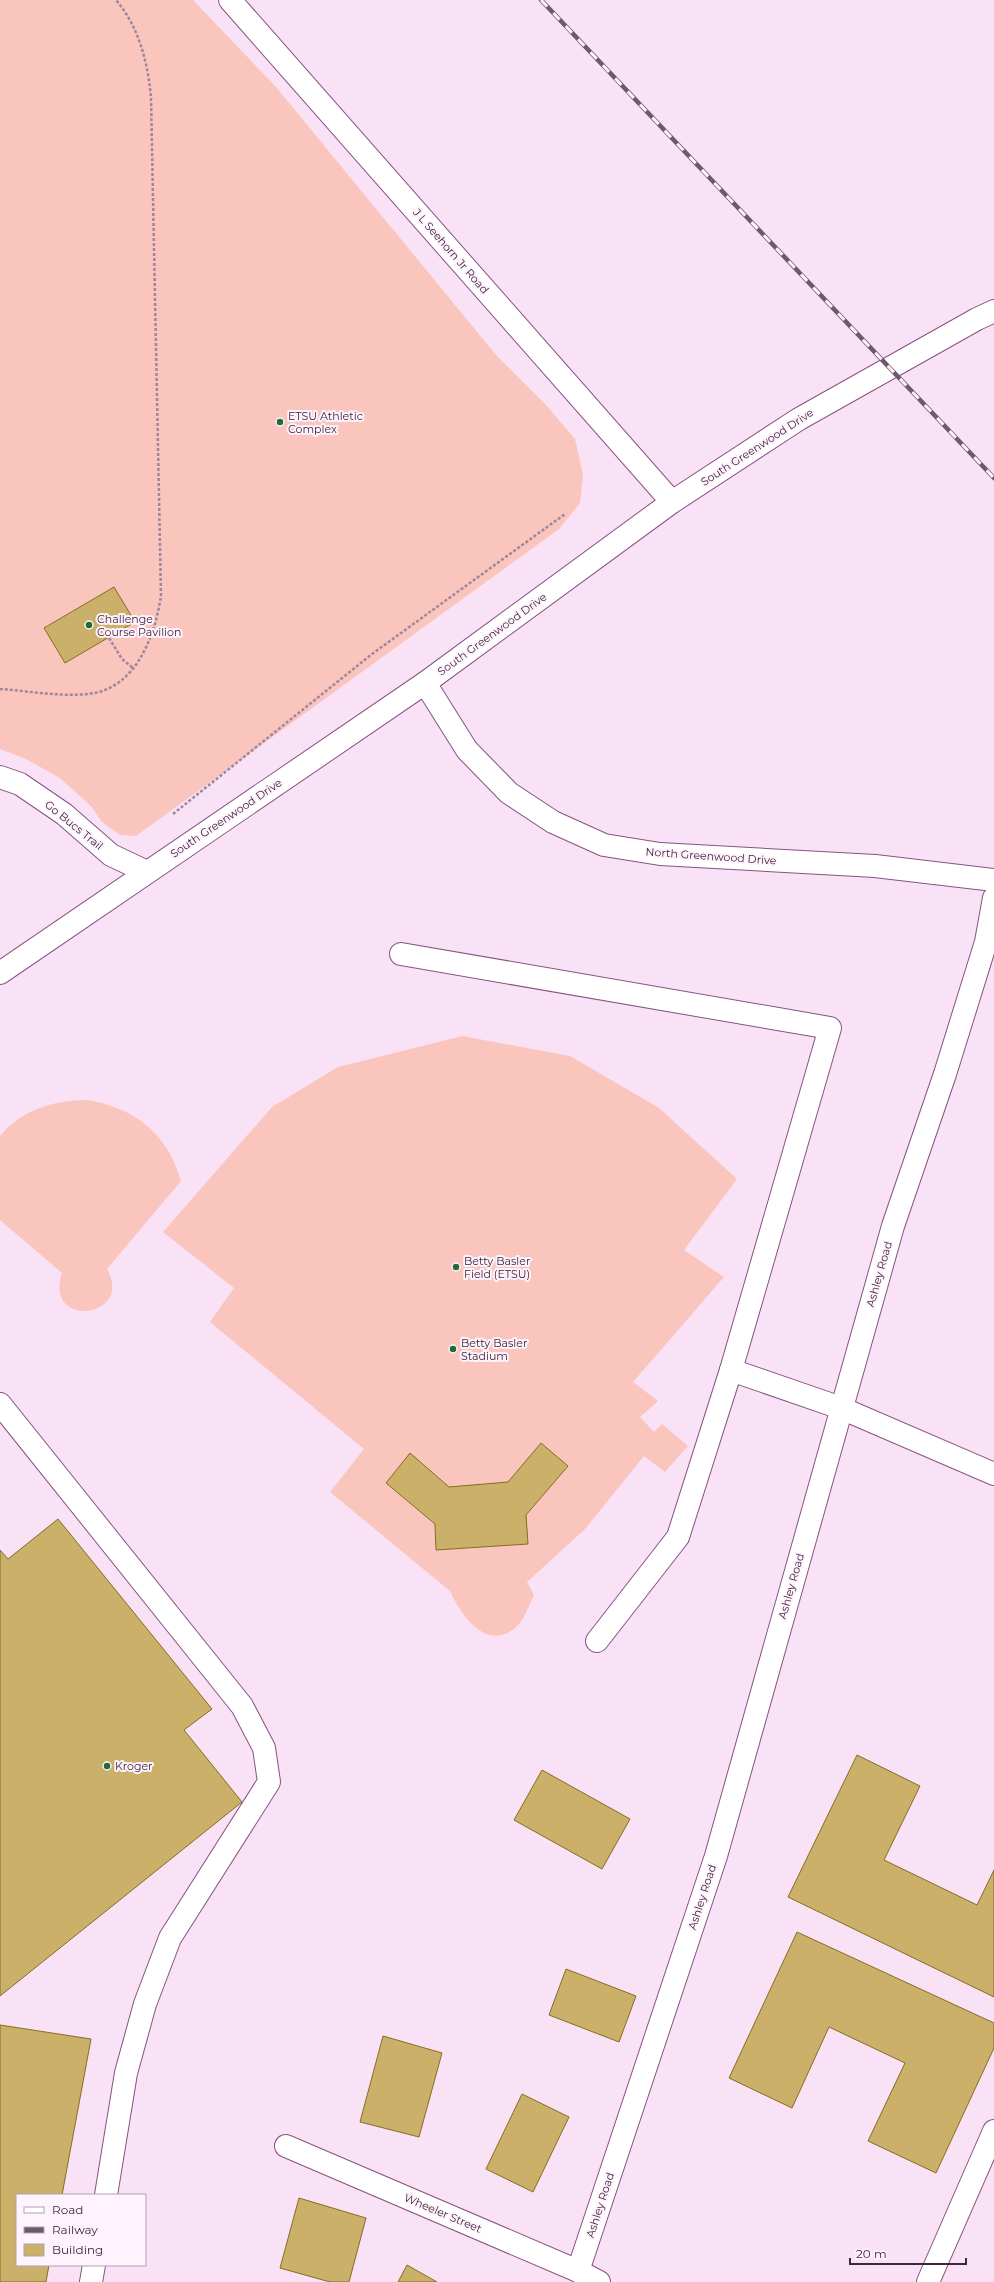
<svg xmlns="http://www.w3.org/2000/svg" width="994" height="2282" viewBox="0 0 994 2282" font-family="Montserrat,sans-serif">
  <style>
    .pitch { fill: #fac5bc }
    .building { fill: #cab068; stroke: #866d22 }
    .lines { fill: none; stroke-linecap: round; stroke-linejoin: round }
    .minor-casing { stroke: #885383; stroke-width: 24 }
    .path { stroke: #9e879c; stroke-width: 2.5; stroke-dasharray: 3 2; stroke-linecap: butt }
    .minor { stroke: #fff; stroke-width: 22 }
    .rail-casing { stroke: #6f576c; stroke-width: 4.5 }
    .rail { stroke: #fff3fd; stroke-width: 3; stroke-dasharray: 9; stroke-linecap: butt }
    .poi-dot { fill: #226b38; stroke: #fff3fd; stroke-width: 1.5 }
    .labels { text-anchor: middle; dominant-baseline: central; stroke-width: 4; stroke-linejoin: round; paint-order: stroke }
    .street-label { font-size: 11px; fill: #3d263b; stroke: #fff3fd }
    .poi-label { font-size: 11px; fill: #3d263b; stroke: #fff3fd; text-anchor: start }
  </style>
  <rect width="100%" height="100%" fill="#f9e1f6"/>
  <g class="pitch">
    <polygon points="0,0 193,0 276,87 496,355 546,405 575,439 583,475 580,503 559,529 136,836 120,835 102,822 91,806 60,778 26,759 0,749"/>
    <path d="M462,1036L570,1056L659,1108L737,1179L684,1250L724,1277L633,1382L658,1401L640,1417L654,1432L662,1424L688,1446L665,1472L644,1456L585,1529L527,1582L534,1595C529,1605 525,1618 518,1625C489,1655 461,1616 450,1591L330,1492L364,1449L210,1322L234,1288L163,1232L272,1107L338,1067Z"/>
    <path d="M88,1100C136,1109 167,1133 181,1181L107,1269C135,1319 43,1329 62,1273L0,1220V1136C22,1109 55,1100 88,1100Z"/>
  </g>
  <g class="building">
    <polygon points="114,587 135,622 65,663 44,628"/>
    <polygon points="541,1443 568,1466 526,1515 528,1544 436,1550 435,1524 386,1483 410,1453 449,1487 508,1482"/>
    <polygon points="58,1519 212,1709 184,1730 242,1802 0,1996 0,1550 8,1559"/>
    <polygon points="857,1755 920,1786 884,1860 977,1905 994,1870 994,1997 788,1897"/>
    <polygon points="542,1770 630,1819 602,1869 514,1820"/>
    <polygon points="797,1932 994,2023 994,2048 936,2173 868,2141 905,2063 829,2027 792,2108 729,2078"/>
    <polygon points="566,1969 636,1996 619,2042 549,2015"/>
    <polygon points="0,2025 91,2039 62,2195 17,2195 17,2265 49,2265 46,2282 0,2282"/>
    <polygon points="383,2036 442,2053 419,2137 360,2122"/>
    <polygon points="522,2094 569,2117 533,2192 486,2169"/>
    <polygon points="299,2198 366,2218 349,2282 330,2282 280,2268"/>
    <polygon points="407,2265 437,2282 398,2282"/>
  </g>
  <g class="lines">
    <g class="minor-casing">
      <g id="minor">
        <polyline points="230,0 672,502"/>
        <polyline points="425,683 467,750 509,793 553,822 604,845 660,854 875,866 994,880"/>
        <polyline points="0,777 20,784 64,814 111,855 147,872"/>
        <polyline points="401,954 830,1028 731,1370"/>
        <polyline points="0,973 425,683 672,502 799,419 977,319 994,311"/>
        <polyline points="0,1404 242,1706 264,1748 269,1782 170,1938 145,2004 126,2073 106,2195"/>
        <polyline points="597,1641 678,1537 731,1370 841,1408 994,1474"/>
        <polyline points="286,2146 578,2271 599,2282"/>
        <polyline points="578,2271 716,1856 893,1226 945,1074 986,942 994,898"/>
        <polyline points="91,2282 94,2265"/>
        <polyline points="928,2282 994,2131"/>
      </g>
    </g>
    <g class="path">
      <polyline points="109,638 122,659 133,668"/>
      <path d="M0,689C30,691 65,698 95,693C138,684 155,634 161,596L151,98C148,63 139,27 116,0"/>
      <polyline points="173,814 372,654 565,514"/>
    </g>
    <use href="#minor" class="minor"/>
    <g class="rail-casing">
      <polyline id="rail" points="541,0 994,478"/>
    </g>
    <use href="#rail" class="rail"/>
  </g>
  <g class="poi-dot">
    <circle cx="280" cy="422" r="4"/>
    <circle cx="89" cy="625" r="4"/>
    <circle cx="456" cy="1267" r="4"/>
    <circle cx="453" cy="1349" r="4"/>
    <circle cx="107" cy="1766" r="4"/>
  </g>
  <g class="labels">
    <g class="street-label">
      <text transform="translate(451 251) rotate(49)">J L Seehorn Jr Road</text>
      <text transform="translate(757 447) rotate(-33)">South Greenwood Drive</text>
      <text transform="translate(492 634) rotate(-36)">South Greenwood Drive</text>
      <text transform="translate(226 818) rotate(-34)">South Greenwood Drive</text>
      <text transform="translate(74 825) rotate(39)">Go Bucs Trail</text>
      <text transform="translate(711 856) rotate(4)">North Greenwood Drive</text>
      <text transform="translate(879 1274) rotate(-74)">Ashley Road</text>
      <text transform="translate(791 1586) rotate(-74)">Ashley Road</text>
      <text transform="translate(702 1897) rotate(-72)">Ashley Road</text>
      <text transform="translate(600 2205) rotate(-72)">Ashley Road</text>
      <text transform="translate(443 2213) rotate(23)">Wheeler Street</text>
    </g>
    <g class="poi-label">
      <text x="288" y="416">ETSU Athletic<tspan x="288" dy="13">Complex</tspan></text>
      <text x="97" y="619">Challenge<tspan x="97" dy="13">Course Pavilion</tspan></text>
      <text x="464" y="1261">Betty Basler<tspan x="464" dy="13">Field (ETSU)</tspan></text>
      <text x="461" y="1343">Betty Basler<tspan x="461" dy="13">Stadium</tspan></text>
      <text x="115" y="1766">Kroger</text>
    </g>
  </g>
  <rect x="16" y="2194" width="130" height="72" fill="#fff3fd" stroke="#b1a1af"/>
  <rect x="24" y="2207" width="20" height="6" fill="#ffffff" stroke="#b1a1af"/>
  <text x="52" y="2214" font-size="12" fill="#3d263b">Road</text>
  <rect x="24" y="2227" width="20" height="6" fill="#6f576c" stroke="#b1a1af"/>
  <text x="52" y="2234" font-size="12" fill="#3d263b">Railway</text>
  <rect x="24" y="2244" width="20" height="12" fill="#cab068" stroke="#b1a1af"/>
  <text x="52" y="2254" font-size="12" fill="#3d263b">Building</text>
  <path d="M850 2258v6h116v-6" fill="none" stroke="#3d263b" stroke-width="2"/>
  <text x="856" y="2258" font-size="12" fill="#3d263b" stroke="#fff3fd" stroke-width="3" paint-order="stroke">20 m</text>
</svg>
